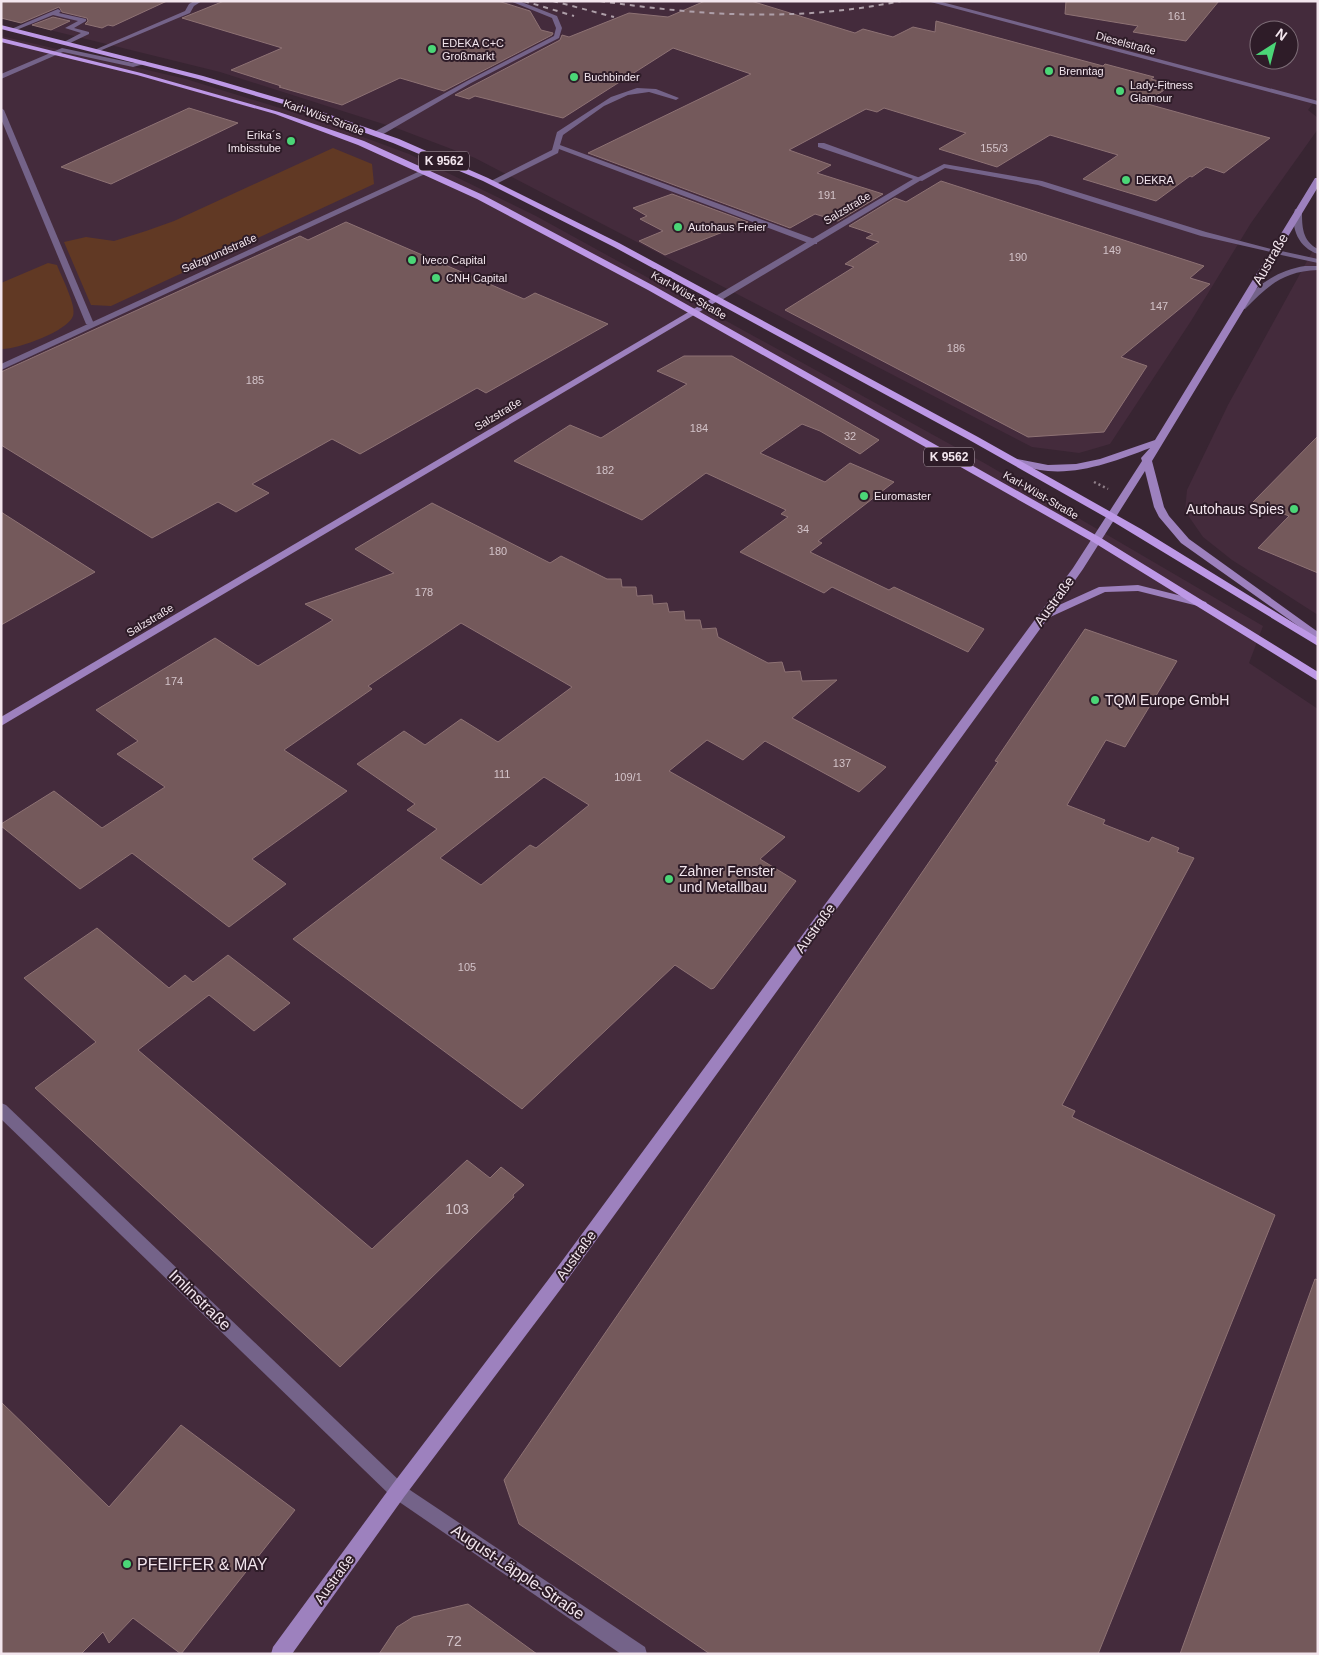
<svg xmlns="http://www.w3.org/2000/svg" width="1319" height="1655" viewBox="0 0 1319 1655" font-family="Arial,sans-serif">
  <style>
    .built { fill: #442b3c; fill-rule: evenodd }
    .green { fill: #613924 }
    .building { fill: #74595b; stroke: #8e7274; fill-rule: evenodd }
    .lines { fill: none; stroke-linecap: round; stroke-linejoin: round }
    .path { stroke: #8f7f89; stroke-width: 2.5; stroke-dasharray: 2 3; stroke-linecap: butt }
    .lane { fill: #746389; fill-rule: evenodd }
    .street { fill: #746389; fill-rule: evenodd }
    .secondary { fill: #9d81be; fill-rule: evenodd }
    .primary { fill: #bd98e6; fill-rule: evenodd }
    .rail { stroke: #ae9fa9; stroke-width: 2; stroke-dasharray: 5 5; stroke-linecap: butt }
    .poi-dot { fill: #4bd677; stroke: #2e1c28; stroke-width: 2 }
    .labels { text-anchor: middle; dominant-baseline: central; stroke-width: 4; stroke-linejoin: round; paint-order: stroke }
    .number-label { font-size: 11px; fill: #d3c3c9 }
    .far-poi-label { font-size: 11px; fill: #f3e6ee; stroke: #2e1c28; text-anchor: start }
    .far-street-label { font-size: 11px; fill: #f3e6ee; stroke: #2e1c28 }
    .shield { fill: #2e1c28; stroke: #b8a9b3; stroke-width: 1 }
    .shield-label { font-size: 12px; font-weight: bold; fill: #f3e6ee }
    .street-label { font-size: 14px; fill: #f3e6ee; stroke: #2e1c28 }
    .poi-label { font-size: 14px; fill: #f3e6ee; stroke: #2e1c28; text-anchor: start }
    .near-number-label { font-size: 14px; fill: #d3c3c9 }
    .near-street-label { font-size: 16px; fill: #f3e6ee; stroke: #2e1c28 }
    .near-poi-label { font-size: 16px; fill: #f3e6ee; stroke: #2e1c28; text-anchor: start }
  </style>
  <rect width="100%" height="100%" fill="#382532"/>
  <g class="built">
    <path d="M1,1H1318V96L1308,110L1318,118V129L1251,223L1191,321L1110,444L1079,453L1032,447L475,158L399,129L220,72L1,18ZM1259,30H1289V60H1259Z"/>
    <polygon points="1,36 186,79 309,117 409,154 536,216 986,464 1263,626 1249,663 1318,709 1318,1654 1,1654"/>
    <polygon points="1318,241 1318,615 1232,560 1203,537 1185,511 1187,490 1228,405"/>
  </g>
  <g class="green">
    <polygon points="333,148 372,164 374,184 111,306 91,305 64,242 86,237 114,241 146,231 174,221"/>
    <path d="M48,263L57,265C61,276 77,306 73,316C68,331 16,350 1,349V283Z"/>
  </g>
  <g class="building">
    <polygon points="1,1 167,1 113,26 108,25 102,28 85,24 88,21 87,18 62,12 59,7 21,23 1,18"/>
    <polygon points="224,1 498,1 530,11 541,30 553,33 552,35 444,91 400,78 342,105 279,87 281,86 231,70 282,48 182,18"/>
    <polygon points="705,1 751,1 855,33 863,29 893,37 913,27 935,32 936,21 1103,66 1105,64 1154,77 1151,79 1172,85 1144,103 1270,138 1224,173 1206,167 1192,177 1190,176 1156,201 1083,179 1118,155 1050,135 997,167 939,149 966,133 884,108 877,112 866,109 789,150 831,165 817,173 883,194 838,221 815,214 790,228 588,153 751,74 673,48 563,118 475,96 469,99 455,95 560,40 562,35 569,37 629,13 668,17"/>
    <polygon points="1066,1 1219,1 1186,41 1133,32 1138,26 1065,14"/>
    <polygon points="53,17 70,21 51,30 32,25"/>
    <polygon points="189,108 238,123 111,184 61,167"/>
    <polygon points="941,181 1204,266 1190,278 1210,284 1121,357 1147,366 1104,432 1028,437 785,310 854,267 845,264 879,242 866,238 873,234 849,226 895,198 906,202"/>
    <polygon points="672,194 748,222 665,255 639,241 663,231 640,219 647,216 633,208"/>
    <polygon points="346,222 524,299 535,293 608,324 486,393 477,388 360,454 332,439 252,484 269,493 236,512 218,502 152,538 1,445 1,372 300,236 308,240"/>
    <polygon points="684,356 732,356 879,440 860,454 820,431 802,424 760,453 825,482 850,463 894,482 818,541 822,543 810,552 889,590 894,587 984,629 968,652 832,587 824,593 740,552 788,517 781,514 786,510 706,473 642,520 514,461 570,425 601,438 687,384 657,371"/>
    <polygon points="1318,436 1318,573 1258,548 1289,516 1253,502"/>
    <path d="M432,503L550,563L561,556L607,579H621L622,587H636L637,596L652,595L653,604L667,603L669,612L684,611L685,620H700L702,629L716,628L718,637L768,663L782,662L785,672L800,671L802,681L837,680L792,718L886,767L859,792L765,741L743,760L707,740L669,771L785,837L760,859L796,881L714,988L711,989L675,965L522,1109L293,939L437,829L407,810L415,804L357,764L404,731L425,745L461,719L498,742L572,687L461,623L368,686L372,689L284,750L347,791L252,859L286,884L229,927L132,853L80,889L1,826V824L54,791L102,828L165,787L117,754L138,741L96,710L215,638L258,666L333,620L305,604L394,573L355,549ZM544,777L589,805L536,848L530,845L481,885L440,858Z"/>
    <polygon points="1,512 95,572 1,625"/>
    <polygon points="1085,629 1177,661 1125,747 1106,740 1067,805 1105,820 1103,824 1149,842 1152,837 1179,848 1177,852 1194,858 1062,1105 1075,1111 1072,1117 1275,1215 1098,1654 710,1654 519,1524 504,1480 998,762 995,761"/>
    <polygon points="97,928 169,988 185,975 193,982 228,955 290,1003 254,1031 209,995 138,1050 372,1249 467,1160 490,1178 501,1167 524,1185 513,1195 514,1197 340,1367 35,1088 96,1042 24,978"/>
    <polygon points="1315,1279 1318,1280 1318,1654 1180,1654"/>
    <polygon points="1,1402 109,1507 181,1425 295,1510 181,1654 133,1618 109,1643 103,1632 81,1654 1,1654"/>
    <polygon points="468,1604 537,1654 379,1654 397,1627 413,1617"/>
  </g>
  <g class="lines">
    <polyline class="path" points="1094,482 1108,489"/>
    <g class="lane">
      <polygon points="194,1 202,1 194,6 190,13 97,52 92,51 185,11 189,4"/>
      <polygon points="510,1 519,1 557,16 562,28 559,38 471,83 380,136 374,136 374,132 467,81 554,36 556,28 552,18"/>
      <polygon points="58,9 61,11 59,13 86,19 86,21 74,28 89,32 89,34 68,44 64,44 64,42 81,33 65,28 78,21 53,15 14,31 9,30"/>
      <polygon points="62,48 133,63 145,61 148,63 133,67 63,52 1,79 1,74"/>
      <polygon points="637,88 656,89 679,98 676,100 649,92 628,95 604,106 563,135 560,145 817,240 817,244 811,244 559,149 558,153 496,184 489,182 552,150 557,132 611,97"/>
      <polygon points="1,108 4,110 94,324 93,326 86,324 1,119"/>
      <polygon points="944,164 1042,181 1206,232 1279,251 1275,253 1201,236 1038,185 945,168 922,181 915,179"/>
      <polygon points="398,1482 645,1647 647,1654 621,1654 392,1497 389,1491 392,1485"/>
    </g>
    <g class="street">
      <polygon points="927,1 938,1 1318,101 1318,105"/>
      <polygon points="818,143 824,143 923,179 720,301 714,301 714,297 913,179 818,147"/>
      <polygon points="444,160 451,162 1,370 1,364"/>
      <path d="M1295,209L1302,211C1302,226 1302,241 1318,249V254C1299,248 1290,228 1295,209Z"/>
      <polygon points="1272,249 1318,259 1318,263 1272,253"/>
      <path d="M1305,266H1318V270C1283,271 1268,286 1245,309L1238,307C1256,286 1277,270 1305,266Z"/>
      <polygon points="1,1103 6,1105 404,1485 407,1491 404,1497 398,1500 392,1497 1,1119"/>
    </g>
    <g class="secondary">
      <path d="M1315,178H1318V187L1152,461L1164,507L1169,516L1189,539L1318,632V640L1181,543L1159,517L1154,507L1145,471L1083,569L1057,606L1099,587L1138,585L1206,602L1207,604L1206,606L1202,607L1138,591L1105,592L1048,618L560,1290L404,1497L292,1654H271L273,1647L392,1485L548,1280L1073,568L1142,461L1141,458L1150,448C1118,460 1083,474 1048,471C1034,470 1020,464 1007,461V457L1048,465L1076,464L1100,459L1155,440Z"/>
      <polygon points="714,297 721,299 1,726 1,717"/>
    </g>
    <g class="primary">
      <polygon points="1,25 203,76 302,105 399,139 488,178 619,243 978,437 1141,529 1318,638 1318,646 1107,518 971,441 614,247 483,181 393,143 297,108 198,79 1,29"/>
      <polygon points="1,38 141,73 279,112 364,141 483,195 654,286 1101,538 1318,672 1318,681 1093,542 648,290 477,199 358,145 275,114 137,75 1,42"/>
    </g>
    <g class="rail">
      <polyline points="524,1 574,16"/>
      <polyline points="553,1 614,17"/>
      <path d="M600,1C704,16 797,22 901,1"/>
    </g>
  </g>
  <g class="poi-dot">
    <circle cx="432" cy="49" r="5"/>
    <circle cx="1049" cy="71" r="5"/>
    <circle cx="574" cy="77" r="5"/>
    <circle cx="1120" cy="91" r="5"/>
    <circle cx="291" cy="141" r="5"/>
    <circle cx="1126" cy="180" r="5"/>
    <circle cx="678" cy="227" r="5"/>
    <circle cx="412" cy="260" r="5"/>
    <circle cx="436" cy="278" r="5"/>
    <circle cx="864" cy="496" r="5"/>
    <circle cx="1294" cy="509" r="5"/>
    <circle cx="1095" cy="700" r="5"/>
    <circle cx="669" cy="879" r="5"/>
    <circle cx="127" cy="1564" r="5"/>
  </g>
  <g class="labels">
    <g class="number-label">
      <text x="1177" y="16">161</text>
      <text x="994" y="148">155/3</text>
      <text x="827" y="195">191</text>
      <text x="1112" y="250">149</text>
      <text x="1018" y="257">190</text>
      <text x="1159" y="306">147</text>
      <text x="956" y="348">186</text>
      <text x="255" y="380">185</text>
      <text x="699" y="428">184</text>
      <text x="850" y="436">32</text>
      <text x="605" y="470">182</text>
      <text x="803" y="529">34</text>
      <text x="498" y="551">180</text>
      <text x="424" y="592">178</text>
      <text x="174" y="681">174</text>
      <text x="842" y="763">137</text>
      <text x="502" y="774">111</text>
      <text x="628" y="777">109/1</text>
      <text x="467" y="967">105</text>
    </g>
    <g class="far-poi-label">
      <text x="442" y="43">EDEKA C+C<tspan x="442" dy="13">Großmarkt</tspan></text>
      <text x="1059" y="71">Brenntag</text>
      <text x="584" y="77">Buchbinder</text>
      <text x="1130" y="85">Lady-Fitness<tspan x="1130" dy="13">Glamour</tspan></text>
      <text x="281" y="135" text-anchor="end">Erika´s<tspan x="281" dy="13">Imbisstube</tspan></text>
      <text x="1136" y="180">DEKRA</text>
      <text x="688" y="227">Autohaus Freier</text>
      <text x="422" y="260">Iveco Capital</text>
      <text x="446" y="278">CNH Capital</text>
      <text x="874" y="496">Euromaster</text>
    </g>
    <g class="far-street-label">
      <text transform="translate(1126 43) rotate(15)">Dieselstraße</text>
      <text transform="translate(324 117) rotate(20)">Karl-Wüst-Straße</text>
      <text transform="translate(847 208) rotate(-31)">Salzstraße</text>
      <text transform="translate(219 253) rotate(-24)">Salzgrundstraße</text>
      <text transform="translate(689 295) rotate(30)">Karl-Wüst-Straße</text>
      <text transform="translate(498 414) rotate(-31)">Salzstraße</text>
      <text transform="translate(1041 495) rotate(30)">Karl-Wüst-Straße</text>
      <text transform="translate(150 620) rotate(-31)">Salzstraße</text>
    </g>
    <g class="shield">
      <rect x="419" y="151.5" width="50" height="19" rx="4"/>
      <rect x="924" y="447.5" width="50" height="19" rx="4"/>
    </g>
    <g class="shield-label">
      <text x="444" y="161">K 9562</text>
      <text x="949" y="457">K 9562</text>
    </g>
    <g class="street-label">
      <text transform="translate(1270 259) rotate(-60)">Austraße</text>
      <text transform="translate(1054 601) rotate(-54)">Austraße</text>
      <text transform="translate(815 928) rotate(-54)">Austraße</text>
      <text transform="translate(576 1255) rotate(-54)">Austraße</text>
      <text transform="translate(334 1579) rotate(-54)">Austraße</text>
    </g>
    <g class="poi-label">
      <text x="1284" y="509" text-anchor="end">Autohaus Spies</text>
      <text x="1105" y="700">TQM Europe GmbH</text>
      <text x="679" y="871">Zahner Fenster<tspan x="679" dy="16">und Metallbau</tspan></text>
    </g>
    <g class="near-number-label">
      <text x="457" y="1209">103</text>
      <text x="454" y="1641">72</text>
    </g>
    <g class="near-street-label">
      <text transform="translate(200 1300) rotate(44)">Imlinstraße</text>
      <text transform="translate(518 1572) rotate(34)">August-Läpple-Straße</text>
    </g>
    <g class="near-poi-label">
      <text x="137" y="1564">PFEIFFER &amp; MAY</text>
    </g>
  </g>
  <rect width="1319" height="1655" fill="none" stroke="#f3e6ee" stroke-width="5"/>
  <g transform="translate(1274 45) rotate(36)"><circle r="24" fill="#2e1c28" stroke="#7d6d77"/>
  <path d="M0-4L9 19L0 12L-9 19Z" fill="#4bd677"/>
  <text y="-8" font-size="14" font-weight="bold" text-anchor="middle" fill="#f3e6ee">N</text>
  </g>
</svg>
